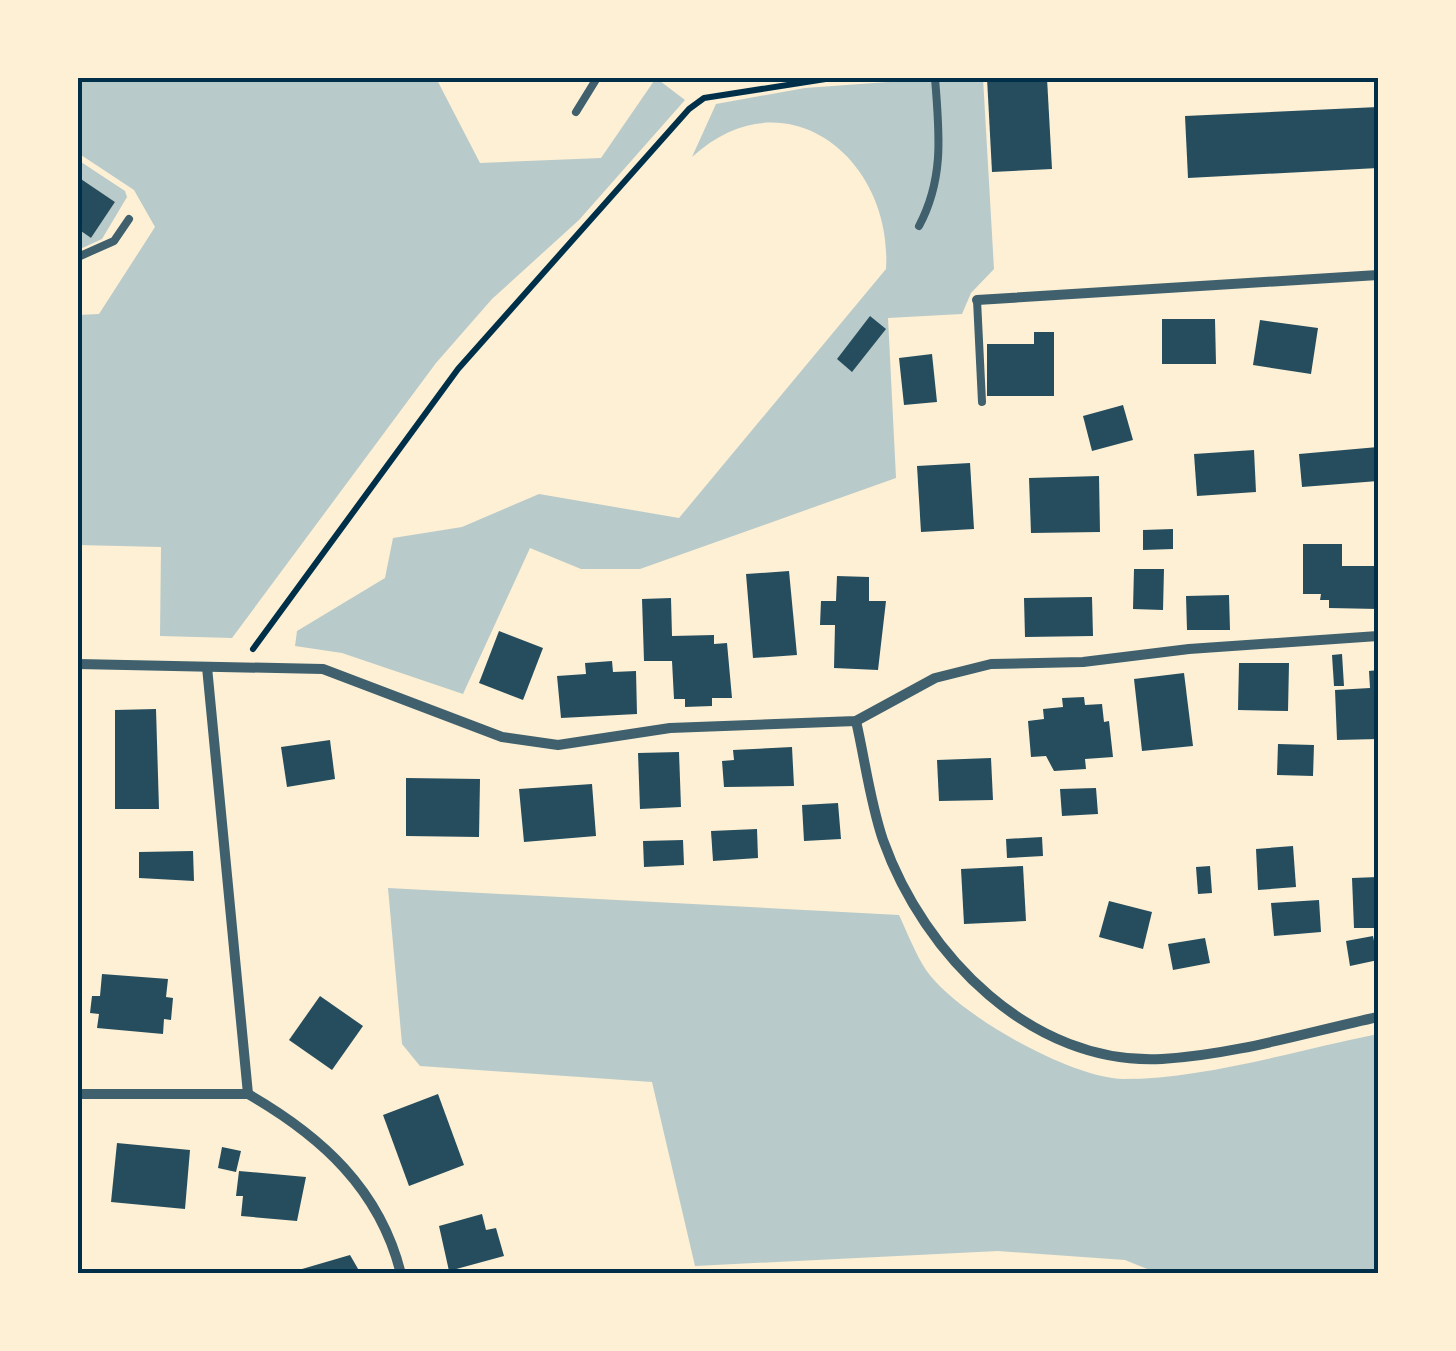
<svg xmlns="http://www.w3.org/2000/svg" width="1456" height="1351" viewBox="0 0 1456 1351" font-family="'Exo 2',sans-serif">
  <style>
    .green { fill: #b9caca }
    .building { fill: #264d5e }
    .lines { fill: none; stroke-linecap: round; stroke-linejoin: round }
    .path { stroke: #003049; stroke-width: 6 }
    .service { stroke: #3f606c; stroke-width: 8 }
    .minor { stroke: #3f606c; stroke-width: 10 }
    .neatline { fill: none; stroke: #003049; stroke-width: 4 }
  </style>
  <rect width="100%" height="100%" fill="#fdf0d5"/>
  <g class="green">
    <polygon points="78,78 436,78 480,163 601,158 656,78 685,100 579,220 492,299 436,363 232,638 160,636 161,547 78,545 78,315 99,314 155,227 134,190 78,153"/>
    <path d="M943,78H983L994,269L971,293L962,314L888,318L896,478L640,569H581L530,548L463,694L342,653L295,646L297,631L385,578L393,538L462,527L539,494L679,518L886,269C893,158 785,72 692,157L716,104L805,88Z"/>
    <polygon points="78,160 125,191 127,197 102,239 78,250 78,229 91,238 115,202 78,177"/>
    <path d="M388,888L899,915C907,932 915,953 926,970C955,1013 1070,1078 1123,1079C1204,1079 1298,1050 1378,1034V1273H1157L1125,1260L998,1251L695,1266L652,1082L420,1066L402,1044Z"/>
  </g>
  <g class="building">
    <polygon points="987,78 1047,78 1052,169 992,172"/>
    <polygon points="1378,107 1378,168 1188,178 1185,116"/>
    <polygon points="78,177 115,202 91,238 78,229"/>
    <polygon points="870,316 886,329 852,372 837,359"/>
    <polygon points="1162,319 1215,319 1216,364 1162,364"/>
    <polygon points="1260,320 1318,328 1311,374 1253,365"/>
    <polygon points="1034,332 1054,332 1054,396 987,396 987,344 1034,344"/>
    <polygon points="932,354 937,402 904,405 899,358"/>
    <polygon points="1123,405 1133,440 1092,451 1083,416"/>
    <polygon points="1378,447 1378,481 1302,487 1299,454"/>
    <polygon points="1254,450 1256,492 1197,496 1194,454"/>
    <polygon points="970,463 974,529 921,532 917,466"/>
    <polygon points="1099,476 1100,532 1031,533 1029,478"/>
    <polygon points="1173,529 1173,549 1143,550 1143,530"/>
    <polygon points="1303,544 1342,544 1342,566 1378,566 1378,609 1329,608 1329,600 1320,600 1321,594 1303,594"/>
    <polygon points="1134,569 1164,569 1163,610 1133,609"/>
    <polygon points="789,571 797,655 753,658 746,574"/>
    <polygon points="837,576 869,577 869,601 886,601 878,670 834,668 835,625 820,625 821,601 836,601"/>
    <polygon points="1229,595 1230,630 1187,630 1186,596"/>
    <polygon points="1092,597 1093,636 1025,637 1024,598"/>
    <polygon points="671,598 672,636 714,635 714,644 727,643 732,698 712,698 712,706 685,707 685,699 674,699 672,661 644,661 642,599"/>
    <polygon points="499,631 543,648 523,700 479,683"/>
    <polygon points="1342,654 1344,686 1334,686 1332,655"/>
    <polygon points="612,661 613,672 636,671 637,714 561,718 557,676 586,674 585,663"/>
    <polygon points="1239,663 1289,663 1288,711 1238,710"/>
    <polygon points="1378,670 1378,739 1337,740 1335,690 1370,688 1369,671"/>
    <polygon points="1184,673 1193,746 1142,751 1134,679"/>
    <polygon points="1084,697 1085,705 1102,704 1104,722 1109,721 1113,757 1085,759 1086,769 1054,771 1046,756 1031,757 1028,721 1044,719 1043,709 1063,707 1062,698"/>
    <polygon points="156,709 159,809 115,809 115,710"/>
    <polygon points="330,740 335,779 287,787 281,747"/>
    <polygon points="1278,744 1314,745 1313,776 1277,775"/>
    <polygon points="792,747 794,786 724,787 722,761 734,760 733,750"/>
    <polygon points="679,752 681,807 640,809 638,753"/>
    <polygon points="991,758 993,800 939,801 937,760"/>
    <polygon points="406,778 480,779 479,837 406,836"/>
    <polygon points="592,784 596,836 524,842 519,789"/>
    <polygon points="1096,788 1098,814 1062,816 1060,789"/>
    <polygon points="838,803 841,839 804,841 802,805"/>
    <polygon points="757,829 758,858 713,861 711,831"/>
    <polygon points="1042,837 1043,856 1007,858 1006,839"/>
    <polygon points="683,840 684,865 644,867 643,841"/>
    <polygon points="1293,846 1296,887 1258,890 1256,849"/>
    <polygon points="193,851 194,881 139,878 139,852"/>
    <polygon points="1023,866 1026,921 964,924 961,869"/>
    <polygon points="1210,866 1212,893 1198,894 1196,867"/>
    <polygon points="1378,877 1378,928 1354,928 1352,878"/>
    <polygon points="1319,900 1321,932 1274,936 1271,903"/>
    <polygon points="1109,901 1152,912 1143,949 1099,937"/>
    <polygon points="1373,936 1378,960 1350,966 1346,941"/>
    <polygon points="1205,938 1210,963 1173,970 1168,944"/>
    <polygon points="102,974 168,979 166,997 173,998 171,1020 164,1019 163,1034 97,1028 99,1014 90,1013 92,996 100,996"/>
    <polygon points="320,996 363,1026 332,1070 289,1040"/>
    <polygon points="438,1094 464,1165 409,1186 383,1115"/>
    <polygon points="117,1143 190,1150 185,1209 111,1202"/>
    <polygon points="222,1147 241,1151 236,1172 218,1168"/>
    <polygon points="239,1171 306,1177 297,1221 241,1216 243,1196 236,1196"/>
    <polygon points="482,1214 486,1230 496,1228 504,1256 449,1271 439,1226"/>
    <polygon points="350,1255 361,1274 303,1274 302,1269"/>
  </g>
  <g class="lines">
    <polyline class="path" points="253,649 458,369 689,109 704,98 832,78"/>
    <g class="service">
      <polyline points="576,112 597,78"/>
      <path d="M919,226C945,177 939,131 935,78"/>
      <polyline points="78,257 114,241 129,219"/>
      <polyline points="977,300 982,402"/>
    </g>
    <g class="minor">
      <polyline points="977,300 1378,275"/>
      <polyline points="78,664 323,669 502,737 558,745 670,728 856,721 935,678 991,664 1083,662 1189,649 1378,636"/>
      <polyline points="207,667 248,1094"/>
      <path d="M856,721C865,760 870,802 883,840C924,955 1032,1066 1162,1059C1234,1055 1308,1032 1378,1017"/>
      <polyline points="78,1094 248,1094"/>
      <path d="M248,1094C321,1136 380,1189 401,1274"/>
    </g>
  </g>
  <rect width="1456" height="1351" fill="none" stroke="#fdf0d5" stroke-width="160"/>
  <rect x="80" y="80" width="1296" height="1191" class="neatline"/>
</svg>
